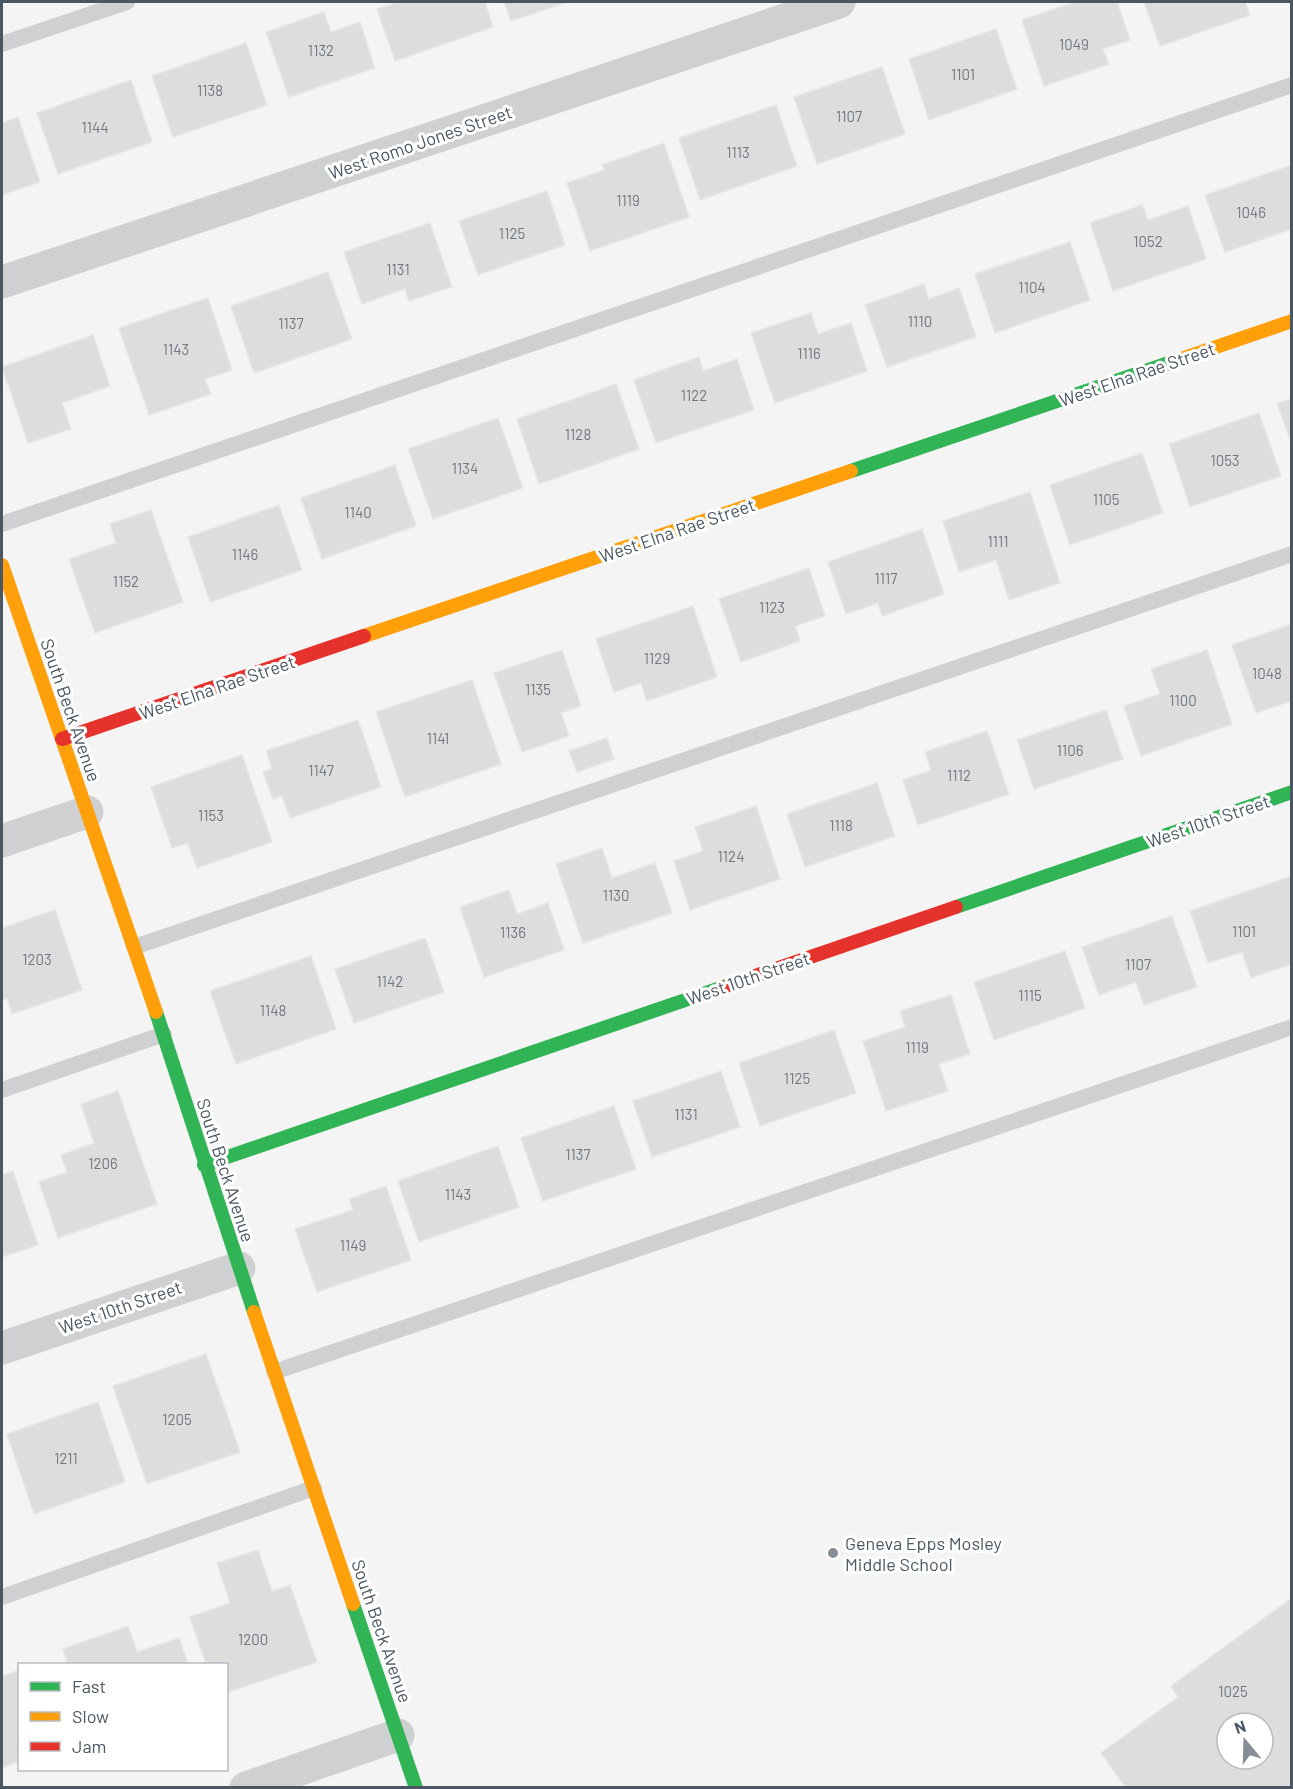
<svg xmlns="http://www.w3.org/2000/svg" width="1293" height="1789" viewBox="0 0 1293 1789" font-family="Barlow,sans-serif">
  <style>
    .building { fill: #ddddde; stroke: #e5e6e7; stroke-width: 1.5; fill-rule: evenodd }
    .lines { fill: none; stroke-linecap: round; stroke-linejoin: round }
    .lane { stroke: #ced0d2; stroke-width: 16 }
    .street { stroke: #ced0d2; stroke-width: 33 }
    .fast { stroke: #30b455; stroke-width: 14 }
    .slow { stroke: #ff9f0a; stroke-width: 14 }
    .jam { stroke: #e5322d; stroke-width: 14 }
    .poi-dot { fill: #868d94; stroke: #fff; stroke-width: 2 }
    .labels { text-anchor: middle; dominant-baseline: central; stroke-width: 6; stroke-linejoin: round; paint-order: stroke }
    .number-label { font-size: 15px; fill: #707881 }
    .street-label { font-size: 18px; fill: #4a5661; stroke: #fff }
    .poi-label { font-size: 18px; fill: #4a5661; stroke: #fff; text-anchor: start }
  </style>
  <rect width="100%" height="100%" fill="#f4f4f4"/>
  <g class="building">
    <polygon points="399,2 485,2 493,27 395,61 377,9"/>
    <polygon points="504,2 568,2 511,21"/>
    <polygon points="1076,2 1117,2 1130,40 1103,49 1109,64 1044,86 1022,20"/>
    <polygon points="1144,2 1245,2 1250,15 1160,46"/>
    <polygon points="324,12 331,32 360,22 375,68 289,97 266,32"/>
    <polygon points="996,29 1017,89 929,120 909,59"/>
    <polygon points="246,43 267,105 173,137 152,76"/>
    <polygon points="882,67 905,134 817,164 794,97"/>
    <polygon points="131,80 152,142 58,174 37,113"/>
    <polygon points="776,105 797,166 700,200 679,138"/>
    <polygon points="18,117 40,182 2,195 2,123"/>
    <polygon points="664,143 689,217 590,251 567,183 604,170 602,165"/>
    <polygon points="1292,165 1292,229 1225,252 1205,195"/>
    <polygon points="547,191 565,245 478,275 459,221"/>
    <polygon points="1142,205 1148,220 1188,206 1206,259 1113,291 1090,223"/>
    <polygon points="430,223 452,287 409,301 405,289 362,304 344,252"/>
    <polygon points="1070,242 1090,300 995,333 975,274"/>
    <polygon points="328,272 352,339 254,373 231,306"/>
    <polygon points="924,284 929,299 959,288 976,337 887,367 865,305"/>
    <polygon points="208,298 232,370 205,379 211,394 149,415 119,328"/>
    <polygon points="811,313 818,334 851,323 867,371 775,403 751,333"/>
    <polygon points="93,335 110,386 62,403 71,429 28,443 2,367"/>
    <polygon points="699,357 703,371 737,359 754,410 656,443 634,380"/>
    <polygon points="616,384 639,449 539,484 517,419"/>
    <polygon points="1292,399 1292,445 1277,403"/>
    <polygon points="1259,413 1281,476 1190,507 1169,444"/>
    <polygon points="498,418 523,488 433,519 408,449"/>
    <polygon points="1142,453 1163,513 1070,545 1050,485"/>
    <polygon points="395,465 416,526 322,559 301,498"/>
    <polygon points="1030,492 1060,583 1009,600 996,560 959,572 943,521"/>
    <polygon points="279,505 302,570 210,602 188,537"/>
    <polygon points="151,510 183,602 95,633 69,559 116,543 110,524"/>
    <polygon points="922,529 944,594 882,616 878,603 846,614 828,562"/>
    <polygon points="809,568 825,616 795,626 800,641 741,662 719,599"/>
    <polygon points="693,606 717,677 647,701 641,683 614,692 596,639"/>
    <polygon points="1292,624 1292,701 1256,713 1232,645"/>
    <polygon points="562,650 581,706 561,713 569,736 522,752 494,673"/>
    <polygon points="1207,650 1232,724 1141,756 1124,706 1160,694 1151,669"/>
    <polygon points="472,680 501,764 405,797 376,712"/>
    <polygon points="1106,710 1123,759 1034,789 1017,740"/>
    <polygon points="358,720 381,787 290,818 282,796 273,799 263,772 272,769 266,751"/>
    <polygon points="987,731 1009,794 918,825 903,780 931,770 925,752"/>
    <polygon points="607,738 614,759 577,772 569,751"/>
    <polygon points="242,755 272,842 197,868 188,843 172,848 151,787"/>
    <polygon points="877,783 895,836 805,867 787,814"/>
    <polygon points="756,806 780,879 690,910 674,861 703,851 695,827"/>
    <polygon points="602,848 612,878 655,863 672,913 583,943 556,864"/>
    <polygon points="1292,876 1292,964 1251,978 1242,952 1208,963 1190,911"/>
    <polygon points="509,890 517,914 548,903 564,950 484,977 460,907"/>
    <polygon points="55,910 82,990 12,1014 7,998 2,1000 2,928"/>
    <polygon points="1172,916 1197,987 1144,1005 1136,982 1099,995 1082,947"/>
    <polygon points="425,938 444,992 354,1023 335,969"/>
    <polygon points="1065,951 1085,1008 994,1040 974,982"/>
    <polygon points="311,956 336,1029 236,1064 210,991"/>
    <polygon points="951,995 970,1054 939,1064 948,1091 886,1111 863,1041 905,1027 900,1011"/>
    <polygon points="834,1030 856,1093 760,1126 739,1063"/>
    <polygon points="721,1071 740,1127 652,1157 633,1101"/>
    <polygon points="118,1091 157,1204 58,1238 39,1182 67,1172 61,1155 94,1143 81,1104"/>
    <polygon points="614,1106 636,1169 543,1201 521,1138"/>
    <polygon points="498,1146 519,1207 419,1242 398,1181"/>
    <polygon points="13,1171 38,1245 2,1257 2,1175"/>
    <polygon points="386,1186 411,1260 317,1292 295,1229 353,1210 349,1199"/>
    <polygon points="206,1354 240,1452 147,1484 113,1386"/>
    <polygon points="98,1402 125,1482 34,1514 7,1434"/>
    <polygon points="258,1550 272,1591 290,1585 317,1662 226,1693 226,1664 206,1664 190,1617 230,1603 217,1563"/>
    <path d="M1292,1598V1788H1126L1101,1753L1178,1697L1171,1686ZM1227,1723H1263V1759H1227Z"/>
    <polygon points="128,1626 137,1652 179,1638 188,1664 68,1664 63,1649"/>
    <polygon points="20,1670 20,1761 2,1768 2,1676"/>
  </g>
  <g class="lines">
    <g class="lane">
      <polyline points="2,44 127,2"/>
      <polyline points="2,524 1292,85"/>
      <polyline points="134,947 1292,554"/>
      <polyline points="2,1090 164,1034"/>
      <polyline points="274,1372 1292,1027"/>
      <polyline points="2,1597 314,1488"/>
    </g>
    <g class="street">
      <polyline points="2,282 839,2"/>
      <polyline points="2,841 87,812"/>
      <polyline points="2,1348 239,1268"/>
      <polyline points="246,1788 398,1735"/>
    </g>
    <g class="fast">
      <polyline points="851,471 1175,361"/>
      <polyline points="956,907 1292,792"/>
      <polyline points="156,1012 254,1312"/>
      <polyline points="204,1165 729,985"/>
      <polyline points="353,1604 416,1788"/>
    </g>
    <g class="slow">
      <polyline points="1175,361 1292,321"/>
      <polyline points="2,565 156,1012"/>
      <polyline points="364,636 851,471"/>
      <polyline points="254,1312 353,1604"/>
    </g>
    <g class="jam">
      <polyline points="62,739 364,636"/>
      <polyline points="729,985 956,907"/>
    </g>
  </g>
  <circle class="poi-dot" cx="833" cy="1553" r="6"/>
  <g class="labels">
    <g class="number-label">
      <text x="1074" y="44">1049</text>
      <text x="321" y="50">1132</text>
      <text x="963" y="74">1101</text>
      <text x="210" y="90">1138</text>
      <text x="849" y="116">1107</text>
      <text x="95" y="127">1144</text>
      <text x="738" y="152">1113</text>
      <text x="628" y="200">1119</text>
      <text x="1251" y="212">1046</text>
      <text x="512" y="233">1125</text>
      <text x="1148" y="241">1052</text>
      <text x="398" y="269">1131</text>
      <text x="1032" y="287">1104</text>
      <text x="920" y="321">1110</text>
      <text x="291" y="323">1137</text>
      <text x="176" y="349">1143</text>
      <text x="809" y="353">1116</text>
      <text x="694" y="395">1122</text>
      <text x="578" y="434">1128</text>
      <text x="1225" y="460">1053</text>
      <text x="465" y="468">1134</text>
      <text x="1106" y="499">1105</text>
      <text x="358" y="512">1140</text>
      <text x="998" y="541">1111</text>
      <text x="245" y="554">1146</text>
      <text x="886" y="578">1117</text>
      <text x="126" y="581">1152</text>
      <text x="772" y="607">1123</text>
      <text x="657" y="658">1129</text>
      <text x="1267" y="673">1048</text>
      <text x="538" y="689">1135</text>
      <text x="1183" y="700">1100</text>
      <text x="438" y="738">1141</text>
      <text x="1070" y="750">1106</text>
      <text x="321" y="770">1147</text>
      <text x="959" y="775">1112</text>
      <text x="211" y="815">1153</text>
      <text x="841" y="825">1118</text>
      <text x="731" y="856">1124</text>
      <text x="616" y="895">1130</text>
      <text x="1244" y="931">1101</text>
      <text x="513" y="932">1136</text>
      <text x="37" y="959">1203</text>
      <text x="1138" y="964">1107</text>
      <text x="390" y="981">1142</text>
      <text x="1030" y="995">1115</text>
      <text x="273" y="1010">1148</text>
      <text x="917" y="1047">1119</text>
      <text x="797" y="1078">1125</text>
      <text x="686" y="1114">1131</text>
      <text x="578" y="1154">1137</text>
      <text x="103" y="1163">1206</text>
      <text x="458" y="1194">1143</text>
      <text x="353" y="1245">1149</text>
      <text x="177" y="1419">1205</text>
      <text x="66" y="1458">1211</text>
      <text x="253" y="1639">1200</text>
      <text x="1233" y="1691">1025</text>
    </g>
    <g class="street-label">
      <text transform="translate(420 142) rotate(-19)">West Romo Jones Street</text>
      <text transform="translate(1137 374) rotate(-19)">West Elna Rae Street</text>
      <text transform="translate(677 530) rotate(-19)">West Elna Rae Street</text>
      <text transform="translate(217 687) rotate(-19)">West Elna Rae Street</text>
      <text transform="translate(71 710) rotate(71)">South Beck Avenue</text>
      <text transform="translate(1208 821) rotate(-19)">West 10th Street</text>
      <text transform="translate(748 978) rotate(-19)">West 10th Street</text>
      <text transform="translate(226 1170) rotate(72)">South Beck Avenue</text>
      <text transform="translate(120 1307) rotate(-19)">West 10th Street</text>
      <text transform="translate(382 1631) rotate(71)">South Beck Avenue</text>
    </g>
    <g class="poi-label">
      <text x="845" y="1543">Geneva Epps Mosley<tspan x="845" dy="21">Middle School</tspan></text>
    </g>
  </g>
  <rect width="1293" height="1789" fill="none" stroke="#4a5661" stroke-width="6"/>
  <rect x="18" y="1663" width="210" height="108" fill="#ffffff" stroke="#b7bbc0" stroke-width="1.5"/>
  <rect x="30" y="1682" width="30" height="9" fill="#30b455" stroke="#b7bbc0" stroke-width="1.5"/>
  <text x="72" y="1693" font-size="18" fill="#4a5661">Fast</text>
  <rect x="30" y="1712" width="30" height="9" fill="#ff9f0a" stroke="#b7bbc0" stroke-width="1.5"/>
  <text x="72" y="1723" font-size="18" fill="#4a5661">Slow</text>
  <rect x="30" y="1742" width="30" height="9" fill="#e5322d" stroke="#b7bbc0" stroke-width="1.5"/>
  <text x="72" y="1753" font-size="18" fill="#4a5661">Jam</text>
  <g transform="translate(1245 1741) rotate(341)"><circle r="28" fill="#ffffff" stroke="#b7bbc0" stroke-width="1.5"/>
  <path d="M0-4.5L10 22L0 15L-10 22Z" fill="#868d94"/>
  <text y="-9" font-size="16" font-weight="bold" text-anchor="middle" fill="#4a5661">N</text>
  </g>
</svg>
